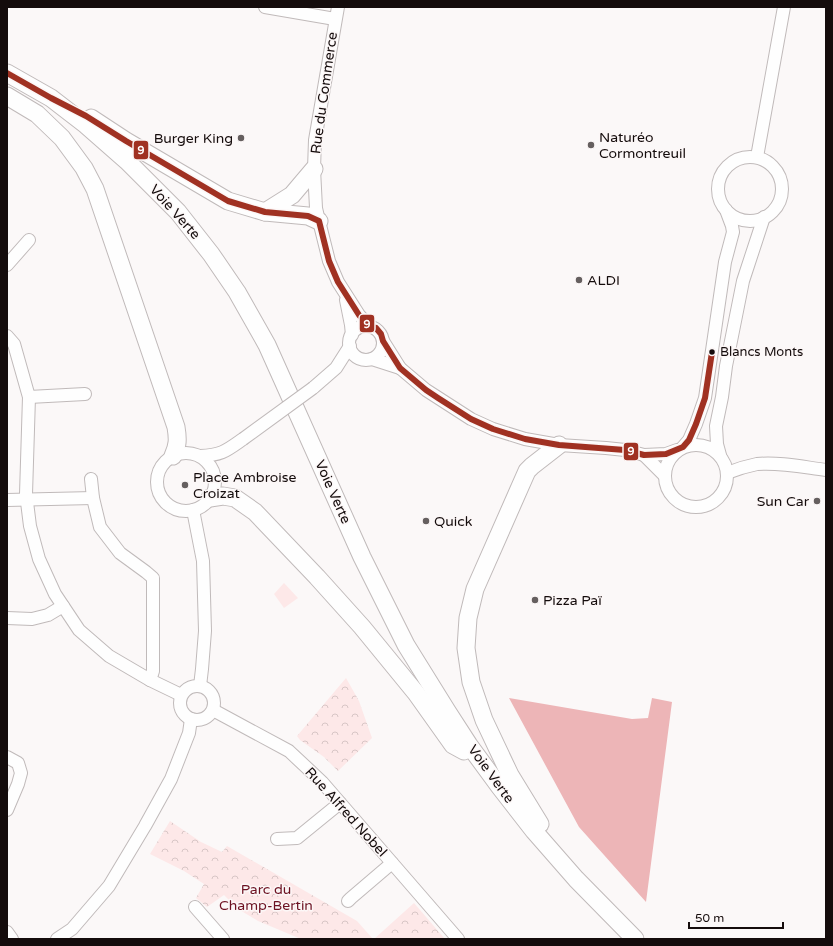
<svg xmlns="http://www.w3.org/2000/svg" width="833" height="946" viewBox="0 0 833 946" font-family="'Varela Round',sans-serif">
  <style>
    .park { fill: url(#park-crowns) }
    .garden { fill: #fde8e8 }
    .water { fill: #edb5b7 }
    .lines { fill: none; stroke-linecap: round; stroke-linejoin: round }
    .street-casing { stroke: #c0baba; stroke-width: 14 }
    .secondary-casing { stroke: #c0baba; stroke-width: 19 }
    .street { stroke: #fefefe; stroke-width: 12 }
    .secondary { stroke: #fefefe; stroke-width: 17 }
    .street-bridge-casing { stroke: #c0baba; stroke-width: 14; stroke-linecap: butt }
    .street-bridge { stroke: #fefefe; stroke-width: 12 }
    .bus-1-casing { stroke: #fcf7f7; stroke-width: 9 }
    .bus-1 { stroke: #a03122; stroke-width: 6 }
    .poi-dot { fill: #655f5f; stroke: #fcf7f7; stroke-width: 1.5 }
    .bus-dot { fill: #140c0c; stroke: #fcf7f7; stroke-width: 1.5 }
    .labels { text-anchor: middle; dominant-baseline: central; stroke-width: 3; stroke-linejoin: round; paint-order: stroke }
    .bus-label { font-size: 13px; fill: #140c0c; stroke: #fcf7f7; text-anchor: start }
    .street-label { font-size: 14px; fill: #140c0c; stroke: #fcf7f7 }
    .poi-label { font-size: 14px; fill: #140c0c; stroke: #fcf7f7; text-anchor: start }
    .park-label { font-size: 14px; fill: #6d1121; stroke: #fcf7f7 }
    .line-badge { stroke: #fcf7f7; stroke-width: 1.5 }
    .badge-label { font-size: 11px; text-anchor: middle; font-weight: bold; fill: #fff }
  </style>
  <defs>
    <pattern id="park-crowns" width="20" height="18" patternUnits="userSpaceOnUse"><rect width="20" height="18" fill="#fde8e8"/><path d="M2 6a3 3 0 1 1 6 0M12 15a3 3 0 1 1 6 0" fill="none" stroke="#d8c6c6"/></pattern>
  </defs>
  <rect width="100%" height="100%" fill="#fbf8f8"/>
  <g class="park">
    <polygon points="346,678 359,701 372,738 338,771 324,757 300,740 297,736"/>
    <polygon points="170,821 201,842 222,852 227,846 357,921 373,939 301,939 258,921 238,909 224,895 207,907 196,898 204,884 184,871 150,854"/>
    <polygon points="414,903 445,939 374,939"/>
  </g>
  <polygon class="garden" points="284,583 298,598 284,608 274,594"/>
  <polygon class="water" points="509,698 632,719 648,718 652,698 672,702 646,902 579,827"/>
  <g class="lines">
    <g class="street-casing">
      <g id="street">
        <polyline points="265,7 335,19"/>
        <polyline points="338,7 315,140 314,169 316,208 319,221 329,261 338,282 359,315 369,326"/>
        <polyline points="757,157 784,7"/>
        <circle cx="750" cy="189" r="32"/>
        <polyline points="7,265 29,240"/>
        <polyline points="346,300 351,325 352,335"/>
        <circle cx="366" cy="343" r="17"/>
        <polyline points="7,336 14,344 29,397 26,494 30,526 39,559 55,594 79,630 109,656 150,680 181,695"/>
        <polyline points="383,341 400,368 426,390 471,419 493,429 525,439 559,445 606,448 625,450 644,455 666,454 677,450"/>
        <polyline points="372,359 400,368"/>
        <polyline points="313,388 336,368 350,346"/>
        <polyline points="29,397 85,394"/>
        <circle cx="696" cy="476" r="31"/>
        <polyline points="683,447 689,440 696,424 705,398 725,262 733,232 732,226 726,210"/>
        <circle cx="186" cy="482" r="29"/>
        <polyline points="644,455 665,476"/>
        <polyline points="720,455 717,444 716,426 722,397 726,366 743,281 764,217"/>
        <path d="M200,456C222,455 226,451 243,439"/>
        <path d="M727,473C737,469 747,466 757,464C780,462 803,467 826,470"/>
        <polyline points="91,479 93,498 100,527 120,553 146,572 153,578 153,671 150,680"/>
        <polyline points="7,500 93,498"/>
        <polyline points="193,510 203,561 205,631 202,669 200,686"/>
        <polyline points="7,618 32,619 48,615 63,606"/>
        <circle cx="197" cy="703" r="17"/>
        <polyline points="213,710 289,751 322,782 458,939"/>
        <polyline points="7,757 18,763 21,773 18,784 7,810"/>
        <polyline points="277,839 297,838 340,803"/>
        <polyline points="348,901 351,898 392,863"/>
        <polyline points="195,907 223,939"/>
        <polyline points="7,932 12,939"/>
        <polyline points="57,939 72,929 109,886 145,826 171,779 189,733 191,719"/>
      </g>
    </g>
    <g class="secondary-casing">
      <g id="secondary">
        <polyline points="7,73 51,98 86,125 127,161 178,212 211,254 237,292 267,345 362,557 406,645 447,711 469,745 499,786 534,831 576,879 635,939"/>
        <path d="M7,96L37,114L62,138L84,168L95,189L176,427C178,439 178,445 173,456"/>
        <polyline points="91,118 126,141 228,201 265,212 308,216 319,221"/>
        <polyline points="265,212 292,195 314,169"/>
        <polyline points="210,498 223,496 235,498 255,512 317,577 362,627 416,693 453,745 464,751"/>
        <polyline points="540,824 510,775 484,720 471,682 466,648 468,618 475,589 527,471 532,466 559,445"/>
      </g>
    </g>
    <use href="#street" class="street"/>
    <use href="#secondary" class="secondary"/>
    <g class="street-bridge-casing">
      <polyline id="street-bridge" points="243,439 313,388"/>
    </g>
    <use href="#street-bridge" class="street-bridge"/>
    <g class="bus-1-casing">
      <polyline id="bus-1" points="7,73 51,98 86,116 126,141 228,201 265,212 308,216 319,221 329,261 338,282 359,315 369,326 376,328 381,334 383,341 400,368 426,390 438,398 471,419 493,429 525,439 559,445 625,450 644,455 666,454 683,447 689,440 696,424 705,398 712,352"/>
    </g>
    <use href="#bus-1" class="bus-1"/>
  </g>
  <g class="poi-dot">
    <circle cx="241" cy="138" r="4"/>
    <circle cx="591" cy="145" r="4"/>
    <circle cx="579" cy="280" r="4"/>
    <circle cx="185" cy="485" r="4"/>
    <circle cx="817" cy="501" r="4"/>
    <circle cx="426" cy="521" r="4"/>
    <circle cx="535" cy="600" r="4"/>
  </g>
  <circle class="bus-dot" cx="712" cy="352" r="3.5"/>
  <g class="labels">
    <g class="bus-label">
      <text x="720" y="352">Blancs Monts</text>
    </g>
    <g class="street-label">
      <text transform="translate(324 93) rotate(-82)">Rue du Commerce</text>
      <text transform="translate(175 212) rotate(48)">Voie Verte</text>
      <text transform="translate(333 492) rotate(66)">Voie Verte</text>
      <text transform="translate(491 774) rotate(54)">Voie Verte</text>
      <text transform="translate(346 812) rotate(48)">Rue Alfred Nobel</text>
    </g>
    <g class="poi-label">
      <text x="599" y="137">Naturéo<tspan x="599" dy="16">Cormontreuil</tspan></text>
      <text x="233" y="138" text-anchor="end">Burger King</text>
      <text x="587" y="280">ALDI</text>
      <text x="193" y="477">Place Ambroise<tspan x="193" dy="16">Croizat</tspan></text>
      <text x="809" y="501" text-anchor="end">Sun Car</text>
      <text x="434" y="521">Quick</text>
      <text x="543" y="600">Pizza Paï</text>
    </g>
    <g class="park-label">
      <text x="266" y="889">Parc du<tspan x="266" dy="16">Champ-Bertin</tspan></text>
    </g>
  </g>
  <g class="line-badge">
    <rect x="133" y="140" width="16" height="20" rx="4" fill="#a03122"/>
    <rect x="359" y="314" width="16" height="19" rx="4" fill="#a03122"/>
    <rect x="623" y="442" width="16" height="19" rx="4" fill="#a03122"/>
  </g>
  <g class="badge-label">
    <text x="141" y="154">9</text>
    <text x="367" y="328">9</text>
    <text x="631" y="455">9</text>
  </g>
  <rect width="833" height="946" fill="none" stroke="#140c0c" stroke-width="16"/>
  <path d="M689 922v6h94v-6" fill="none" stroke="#140c0c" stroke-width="2"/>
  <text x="695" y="922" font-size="12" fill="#140c0c" stroke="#fcf7f7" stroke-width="3" paint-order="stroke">50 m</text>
</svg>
